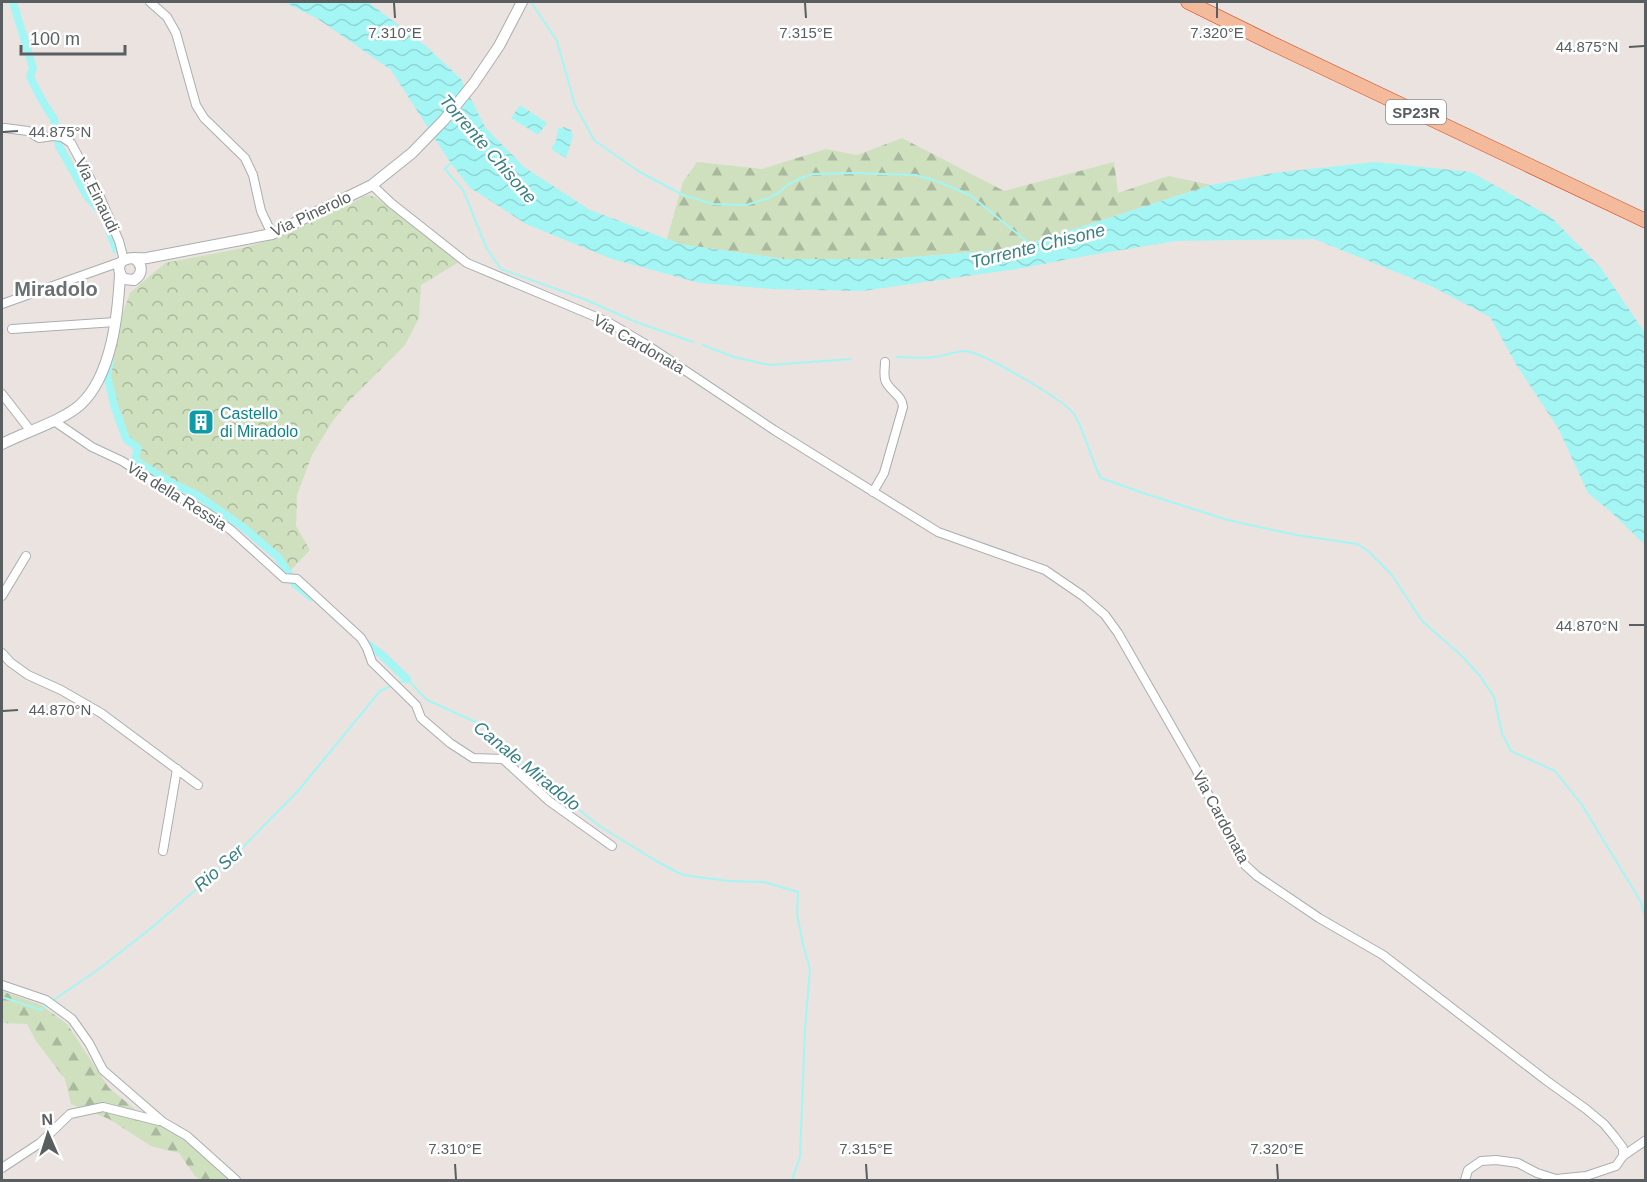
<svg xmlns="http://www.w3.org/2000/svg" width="1647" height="1182" viewBox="0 0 1647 1182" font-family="Helvetica,sans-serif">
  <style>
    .forest { fill: url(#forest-firs) }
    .park { fill: url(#park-crowns) }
    .water { fill: url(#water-waves) }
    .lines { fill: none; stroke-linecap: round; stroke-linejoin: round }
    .stream { stroke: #a4f6f5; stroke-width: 2 }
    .canal { stroke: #a4f6f5; stroke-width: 8 }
    .minor-casing { stroke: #aaaeb0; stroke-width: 10 }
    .tertiary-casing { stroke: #aaaeb0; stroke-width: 12 }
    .trunk-casing { stroke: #d54215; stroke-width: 15 }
    .minor { stroke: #fff; stroke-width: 8 }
    .tertiary { stroke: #fff; stroke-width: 10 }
    .trunk { stroke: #f4ba9c; stroke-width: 14 }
    .ticks { fill: none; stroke: #595f60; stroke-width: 2 }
    .labels { text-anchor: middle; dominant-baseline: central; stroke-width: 5; stroke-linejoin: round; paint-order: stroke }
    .shield { fill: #fff; stroke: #8b8f90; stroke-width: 1.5 }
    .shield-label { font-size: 15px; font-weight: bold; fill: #595f60 }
    .street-label { font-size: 16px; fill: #595f60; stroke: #fff }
    .culture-label { font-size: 16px; fill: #0d838f; stroke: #fff; text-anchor: start }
    .water-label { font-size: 18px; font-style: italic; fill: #3a8084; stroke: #fff }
    .quarter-label { font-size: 20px; font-weight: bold; fill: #6a7172; stroke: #fff }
    .ticks-label { font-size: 15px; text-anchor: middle; fill: #595f60; stroke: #fff; stroke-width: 5; stroke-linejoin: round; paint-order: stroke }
  </style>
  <defs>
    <pattern id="forest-firs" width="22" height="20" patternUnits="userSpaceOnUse" patternTransform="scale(1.5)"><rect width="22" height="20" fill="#cee0be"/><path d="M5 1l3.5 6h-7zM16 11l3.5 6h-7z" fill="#aab99e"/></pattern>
    <pattern id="park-crowns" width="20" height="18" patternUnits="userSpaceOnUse" patternTransform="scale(1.5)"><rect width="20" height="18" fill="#cee0be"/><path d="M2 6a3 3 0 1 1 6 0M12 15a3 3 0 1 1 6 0" fill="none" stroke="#aab99e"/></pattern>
    <pattern id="water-waves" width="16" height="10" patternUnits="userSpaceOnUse" patternTransform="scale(1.5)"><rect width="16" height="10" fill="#a4f6f5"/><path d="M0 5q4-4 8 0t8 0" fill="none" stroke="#8fd5d5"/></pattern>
  </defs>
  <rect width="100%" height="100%" fill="#eae3e0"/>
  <g class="forest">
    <polygon points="902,138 1004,191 1114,162 1118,193 1169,176 1211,185 1012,249 887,259 784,259 680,244 667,239 683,182 697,162 762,169 826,149 857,155"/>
    <polygon points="2,991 41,1005 67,1024 109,1088 136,1110 184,1137 233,1180 200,1180 194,1175 179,1153 151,1146 109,1119 71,1104 65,1079 36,1041 27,1024 2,1023"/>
  </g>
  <polygon class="park" points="368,195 375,197 459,262 421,285 419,318 405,345 348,402 332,422 312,455 297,495 296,526 310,550 290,571 238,525 199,498 138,461 125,430 109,375 123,313 130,293 165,263 243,248 276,238"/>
  <g class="water">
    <polygon points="284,2 368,2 426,46 461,79 485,127 524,167 590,210 680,244 784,259 887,259 1012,249 1211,185 1273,173 1375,162 1471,172 1551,217 1601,268 1645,333 1645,545 1611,512 1588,493 1558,428 1517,366 1490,317 1433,287 1314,239 1176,241 1085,256 1017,269 862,291 772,289 700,283 612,259 526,224 469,187 446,156 391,70 318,19"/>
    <polygon points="520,105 547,123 538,135 511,118"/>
    <polygon points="564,127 571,130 573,136 566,158 551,149 556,141 558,129"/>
  </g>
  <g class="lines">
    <g class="stream">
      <polyline points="531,2 557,41 575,105 594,140 638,171 683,195 713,204 746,205 769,198 780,192 787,185 799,179 813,174 852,173 916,175 934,180 970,195 1030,244"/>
      <polyline points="451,163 445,169 463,190 487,249 501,269 584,299 636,322 693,342"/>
      <polyline points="703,345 734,357 770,365 851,359"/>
      <path d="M897,357C909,357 922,359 934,357C944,356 956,351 966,351C984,353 1064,400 1074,414C1086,434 1090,458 1101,478L1143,493L1228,520L1296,535L1357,544L1367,550L1392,575L1422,621L1462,656L1480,676L1494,697L1502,733L1511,751L1555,771L1582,805L1641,902L1646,922"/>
      <polyline points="399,683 407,679 427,700 478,723 498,739 540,779 601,827 658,862 683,875 729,881 764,882 798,892 797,914 803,944 810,969 805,1029 800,1157 792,1180"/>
      <polyline points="2,997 41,1010 47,1005"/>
      <polyline points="52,1001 99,969 150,929 227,863 298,791 380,691 393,685"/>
    </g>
    <g class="canal">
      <polyline points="13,2 33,68 30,77 43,102 54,119 59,146 87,196 103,214 116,249"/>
      <polyline points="110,361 107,376 115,408 126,439 138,448 135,459 139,463 172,483 197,495 243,527 278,557 295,584 311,597"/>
      <polyline points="363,641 381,654 407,679"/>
    </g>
    <g class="minor-casing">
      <g id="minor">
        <polyline points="150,2 167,17 176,33 196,105 204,118 245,158 253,175 261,211 272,234"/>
        <polyline points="5,128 28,131 39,138 53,136 62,137 71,143 100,197 119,241 124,260"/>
        <polyline points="372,185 391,203 467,263 608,322 647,345 774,430 938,532 1045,570 1083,596 1105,615 1118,633 1196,769 1231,842 1245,865 1257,876 1319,918 1383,955 1547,1081 1586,1109 1604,1124 1614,1136 1623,1148 1623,1156"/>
        <polyline points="2,304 123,261"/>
        <polyline points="12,329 115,322"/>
        <polyline points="2,394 30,430"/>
        <polyline points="54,421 92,447 122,461 167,490 206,512 231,530 284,578 297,579 361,638 367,648 372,662 416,705 421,718 450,743 473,758 503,759 549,801 612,846"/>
        <path d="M873,492L884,473L903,407C902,395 891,392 886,382C883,376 885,368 885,362"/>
        <polyline points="2,596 26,556"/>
        <polyline points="2,653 10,662 28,675 61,690 101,713 198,785"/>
        <polyline points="163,851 177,769"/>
        <polyline points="2,985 46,1000 72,1019 89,1043 103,1070 163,1122 187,1136 236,1180"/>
        <polyline points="2,1168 40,1143 70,1114 103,1107 159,1121"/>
        <polyline points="1465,1180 1468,1170 1481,1161 1496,1160 1518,1163 1537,1173 1556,1179 1586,1176 1616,1166 1623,1156 1646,1140"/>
      </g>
    </g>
    <g class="tertiary-casing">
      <g id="tertiary">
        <path d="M135,259C143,265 143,274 134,280L124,279C118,273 116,262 127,259C133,257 141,259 147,258L272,234L372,185L412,153L444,120L474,83L499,46L522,2"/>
        <path d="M2,444C25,432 62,421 80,405C112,376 118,314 120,274"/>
      </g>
    </g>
    <g class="trunk-casing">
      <polyline id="trunk" points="1188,2 1269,42 1646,221"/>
    </g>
    <use href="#minor" class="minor"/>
    <use href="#tertiary" class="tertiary"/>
    <use href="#trunk" class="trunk"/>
  </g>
  <path class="ticks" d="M394,3L395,18M805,3L806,18M1217,3V18M1629,47L1644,46M3,132L18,131M1629,625H1644M3,711L18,710M455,1164L456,1179M866,1164L867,1179M1277,1164L1278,1179"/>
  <defs>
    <g id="building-square" transform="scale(1.35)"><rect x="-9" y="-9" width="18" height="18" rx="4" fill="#0f9aa8" stroke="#fff"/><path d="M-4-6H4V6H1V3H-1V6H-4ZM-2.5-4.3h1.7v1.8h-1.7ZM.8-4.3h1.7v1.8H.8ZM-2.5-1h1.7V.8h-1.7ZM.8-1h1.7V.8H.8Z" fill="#fff"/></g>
  </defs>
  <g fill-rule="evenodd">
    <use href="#building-square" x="201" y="422"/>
  </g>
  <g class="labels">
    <rect class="shield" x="1386" y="100" width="60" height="24" rx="4.5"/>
    <g class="shield-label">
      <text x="1416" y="112">SP23R</text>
    </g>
    <g class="street-label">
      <text transform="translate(97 195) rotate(64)">Via Einaudi</text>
      <text transform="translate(311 214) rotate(-25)">Via Pinerolo</text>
      <text transform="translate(639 344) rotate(30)">Via Cardonata</text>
      <text transform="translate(177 496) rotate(32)">Via della Ressia</text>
      <text transform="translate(1221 817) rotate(62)">Via Cardonata</text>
    </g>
    <g class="culture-label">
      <text x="220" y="413">Castello<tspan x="220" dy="18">di Miradolo</tspan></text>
    </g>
    <g class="water-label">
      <text transform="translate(488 149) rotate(49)">Torrente Chisone</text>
      <text transform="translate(1038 246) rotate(-14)">Torrente Chisone</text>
      <text transform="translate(527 766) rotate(39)">Canale Miradolo</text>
      <text transform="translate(219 868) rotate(-42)">Rio Ser</text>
    </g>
    <g class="quarter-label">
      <text x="56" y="289">Miradolo</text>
    </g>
  </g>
  <g class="ticks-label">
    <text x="395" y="38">7.310°E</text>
    <text x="806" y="38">7.315°E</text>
    <text x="1217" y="38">7.320°E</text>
    <text x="1587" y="52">44.875°N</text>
    <text x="60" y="137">44.875°N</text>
    <text x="1587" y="631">44.870°N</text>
    <text x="60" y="715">44.870°N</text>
    <text x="455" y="1154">7.310°E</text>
    <text x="866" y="1154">7.315°E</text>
    <text x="1277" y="1154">7.320°E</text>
  </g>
  <rect width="1647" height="1182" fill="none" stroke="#595f60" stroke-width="6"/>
  <g transform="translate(48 1134) rotate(357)" stroke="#ffffff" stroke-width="4.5" paint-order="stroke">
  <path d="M0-4.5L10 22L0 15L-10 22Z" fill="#595f60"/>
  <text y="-9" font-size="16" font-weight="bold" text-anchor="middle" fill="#595f60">N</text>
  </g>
  <path d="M21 45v9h104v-9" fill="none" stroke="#595f60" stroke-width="3"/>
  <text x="30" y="45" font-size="18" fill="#595f60" stroke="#ffffff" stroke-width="4.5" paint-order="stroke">100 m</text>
</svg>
